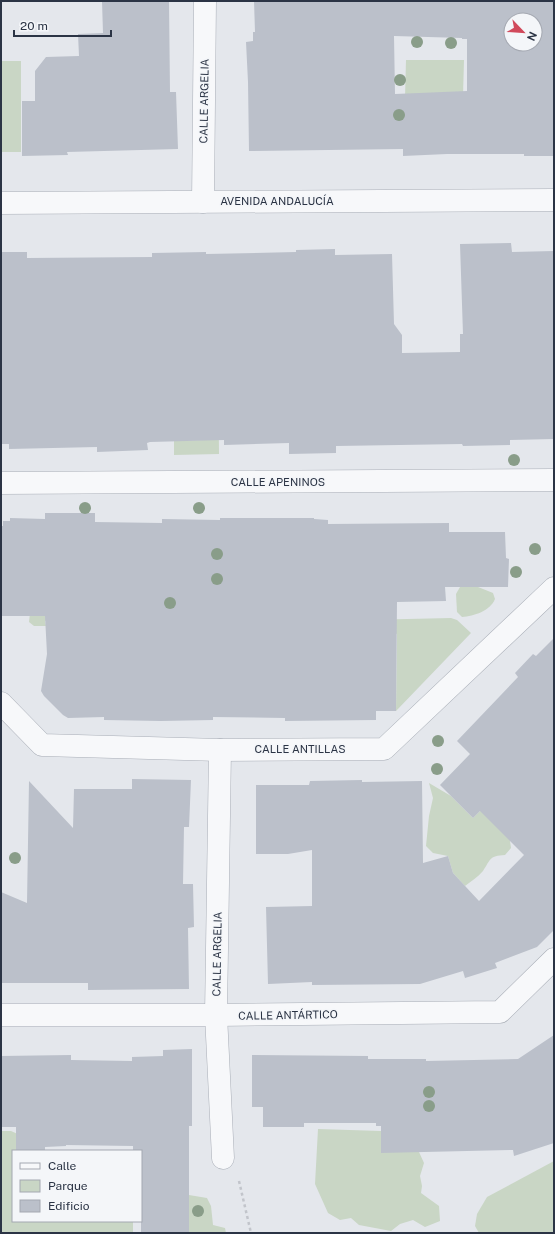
<svg xmlns="http://www.w3.org/2000/svg" width="555" height="1234" viewBox="0 0 555 1234" font-family="'Public Sans',sans-serif">
  <style>
    .green { fill: #c9d6c5 }
    .building { fill: #bbc0ca; fill-rule: evenodd }
    .lines { fill: none; stroke-linecap: round; stroke-linejoin: round }
    .minor-casing { stroke: #a9aeb7; stroke-width: 23 }
    .tertiary-casing { stroke: #a9aeb7; stroke-width: 23 }
    .path { stroke: #c2c5cb; stroke-width: 2.5; stroke-dasharray: 3 3; stroke-linecap: butt }
    .minor { stroke: #f7f8fa; stroke-width: 22 }
    .tertiary { stroke: #f7f8fa; stroke-width: 22 }
    .tree { fill: #899d89 }
    .labels { text-anchor: middle; dominant-baseline: central; stroke-width: 3; stroke-linejoin: round; paint-order: stroke }
    .street-label { font-size: 11px; fill: #2b3445; stroke: #f4f6f9 }
  </style>
  <rect width="100%" height="100%" fill="#e4e7ec"/>
  <g class="green">
    <polygon points="406,60 464,60 463,96 405,98"/>
    <rect x="1" y="61" width="20" height="91"/>
    <polygon points="218,352 219,454 174,455 174,441 204,440"/>
    <path d="M460,587H478L493,593L495,599C490,611 474,616 462,617L457,612L456,594Z"/>
    <polygon points="32,604 51,620 45,621 46,626 34,626 29,622 30,613"/>
    <polygon points="451,618 457,620 471,633 396,711 397,634 363,620"/>
    <path d="M429,783L451,796L473,818L493,798L514,832L510,841L511,848L505,855C489,856 491,859 483,871C478,877 471,881 465,886L453,873L448,856L433,853L426,846L429,816L433,798Z"/>
    <polygon points="318,1129 381,1131 419,1152 424,1163 420,1176 422,1186 421,1193 439,1206 440,1221 425,1227 413,1220 400,1224 391,1231 359,1225 351,1218 340,1220 328,1213 315,1184"/>
    <polygon points="1,1131 11,1131 20,1135 21,1151 13,1151 13,1221 133,1221 133,1233 1,1233"/>
    <polygon points="554,1161 554,1233 479,1233 475,1226 477,1214 487,1197"/>
    <polygon points="189,1195 207,1198 211,1206 213,1225 225,1228 226,1233 178,1233 189,1232"/>
  </g>
  <g class="building">
    <polygon points="102,1 169,1 170,92 176,92 178,149 67,152 68,155 22,156 22,101 35,101 35,71 46,57 79,56 78,34 103,33"/>
    <path d="M254,1H554V156H524V154H447L403,156V149L249,151L248,82L246,42L253,41V32H255ZM511,20H535V44H511ZM394,36L462,38V39H467V91L395,94Z"/>
    <polygon points="511,243 512,252 554,251 554,439 510,440 510,445 463,446 462,444 336,446 336,453 289,454 289,443 224,445 224,440 150,442 147,443 148,450 97,452 97,447 9,449 9,444 1,444 1,252 27,252 27,258 152,257 152,253 206,252 206,254 296,252 296,250 335,249 335,255 392,254 394,324 402,335 402,353 460,352 460,334 463,334 460,244"/>
    <polygon points="45,513 95,513 95,522 162,523 162,519 220,520 220,518 314,518 314,519 328,520 328,524 449,523 449,532 505,532 506,558 509,559 508,587 445,587 446,601 397,602 396,711 376,711 376,720 285,721 285,718 213,717 213,720 161,721 104,720 104,717 68,718 63,715 44,696 41,691 47,654 45,616 1,616 1,526 3,526 3,521 10,521 10,518 45,519"/>
    <polygon points="554,638 554,930 537,947 495,963 497,968 465,978 463,971 420,984 312,985 312,982 268,984 266,907 312,906 312,850 288,854 256,854 256,785 309,785 310,781 362,780 362,782 422,781 423,863 448,856 453,873 479,901 524,855 480,811 473,818 440,785 470,754 457,741 518,677 515,673 533,654 536,656"/>
    <polygon points="132,779 191,780 189,827 184,827 183,884 193,884 194,927 188,928 189,989 88,990 88,983 1,983 1,892 27,903 29,781 73,828 74,789 132,789"/>
    <polygon points="554,1035 554,1143 514,1156 513,1150 381,1153 381,1126 376,1126 376,1123 304,1123 304,1127 263,1127 263,1107 252,1107 252,1055 368,1056 368,1059 426,1059 426,1061 518,1059"/>
    <polygon points="192,1049 192,1126 189,1126 189,1232 141,1233 141,1151 133,1151 133,1146 66,1145 66,1146 45,1147 45,1151 16,1151 16,1127 1,1127 1,1056 71,1055 71,1060 132,1061 132,1057 163,1056 163,1050"/>
  </g>
  <g class="lines">
    <g class="minor-casing">
      <g id="minor">
        <polyline points="203,202 205,1"/>
        <polyline points="1,483 554,480"/>
        <polyline points="1,703 42,745 220,750 384,749 554,588"/>
        <polyline points="220,750 216,1015 223,1158"/>
        <polyline points="1,1015 216,1015 500,1012 554,959"/>
      </g>
    </g>
    <g class="tertiary-casing">
      <polyline id="tertiary" points="1,203 554,200"/>
    </g>
    <polyline class="path" points="239,1181 251,1233"/>
    <use href="#minor" class="minor"/>
    <use href="#tertiary" class="tertiary"/>
  </g>
  <g class="tree">
    <circle cx="417" cy="42" r="6"/>
    <circle cx="451" cy="43" r="6"/>
    <circle cx="400" cy="80" r="6"/>
    <circle cx="399" cy="115" r="6"/>
    <circle cx="514" cy="460" r="6"/>
    <circle cx="85" cy="508" r="6"/>
    <circle cx="199" cy="508" r="6"/>
    <circle cx="535" cy="549" r="6"/>
    <circle cx="217" cy="554" r="6"/>
    <circle cx="516" cy="572" r="6"/>
    <circle cx="217" cy="579" r="6"/>
    <circle cx="170" cy="603" r="6"/>
    <circle cx="438" cy="741" r="6"/>
    <circle cx="437" cy="769" r="6"/>
    <circle cx="15" cy="858" r="6"/>
    <circle cx="429" cy="1092" r="6"/>
    <circle cx="429" cy="1106" r="6"/>
    <circle cx="198" cy="1211" r="6"/>
  </g>
  <g class="labels">
    <g class="street-label">
      <text transform="translate(204 101) rotate(-89)">CALLE ARGELIA</text>
      <text x="277" y="201">AVENIDA ANDALUCÍA</text>
      <text x="278" y="482">CALLE APENINOS</text>
      <text x="300" y="749">CALLE ANTILLAS</text>
      <text transform="translate(217 954) rotate(-89)">CALLE ARGELIA</text>
      <text transform="translate(288 1015) rotate(-1)">CALLE ANTÁRTICO</text>
    </g>
  </g>
  <rect width="555" height="1234" fill="none" stroke="#2b3445" stroke-width="4"/>
  <rect x="12" y="1150" width="130" height="72" fill="#f4f6f9" stroke="#a4a8b1"/>
  <rect x="20" y="1163" width="20" height="6" fill="#f7f8fa" stroke="#a4a8b1"/>
  <text x="48" y="1170" font-size="12" fill="#2b3445">Calle</text>
  <rect x="20" y="1180" width="20" height="12" fill="#c9d6c5" stroke="#a4a8b1"/>
  <text x="48" y="1190" font-size="12" fill="#2b3445">Parque</text>
  <rect x="20" y="1200" width="20" height="12" fill="#bbc0ca" stroke="#a4a8b1"/>
  <text x="48" y="1210" font-size="12" fill="#2b3445">Edificio</text>
  <g transform="translate(523 32) rotate(115)"><circle r="19" fill="#f4f6f9" stroke="#a4a8b1"/>
  <path d="M0-3L7 15L0 10L-7 15Z" fill="#d1495b"/>
  <text y="-6" font-size="11" font-weight="bold" text-anchor="middle" fill="#2b3445">N</text>
  </g>
  <path d="M14 30v6h97v-6" fill="none" stroke="#2b3445" stroke-width="2"/>
  <text x="20" y="30" font-size="12" fill="#2b3445" stroke="#f4f6f9" stroke-width="3" paint-order="stroke">20 m</text>
</svg>
